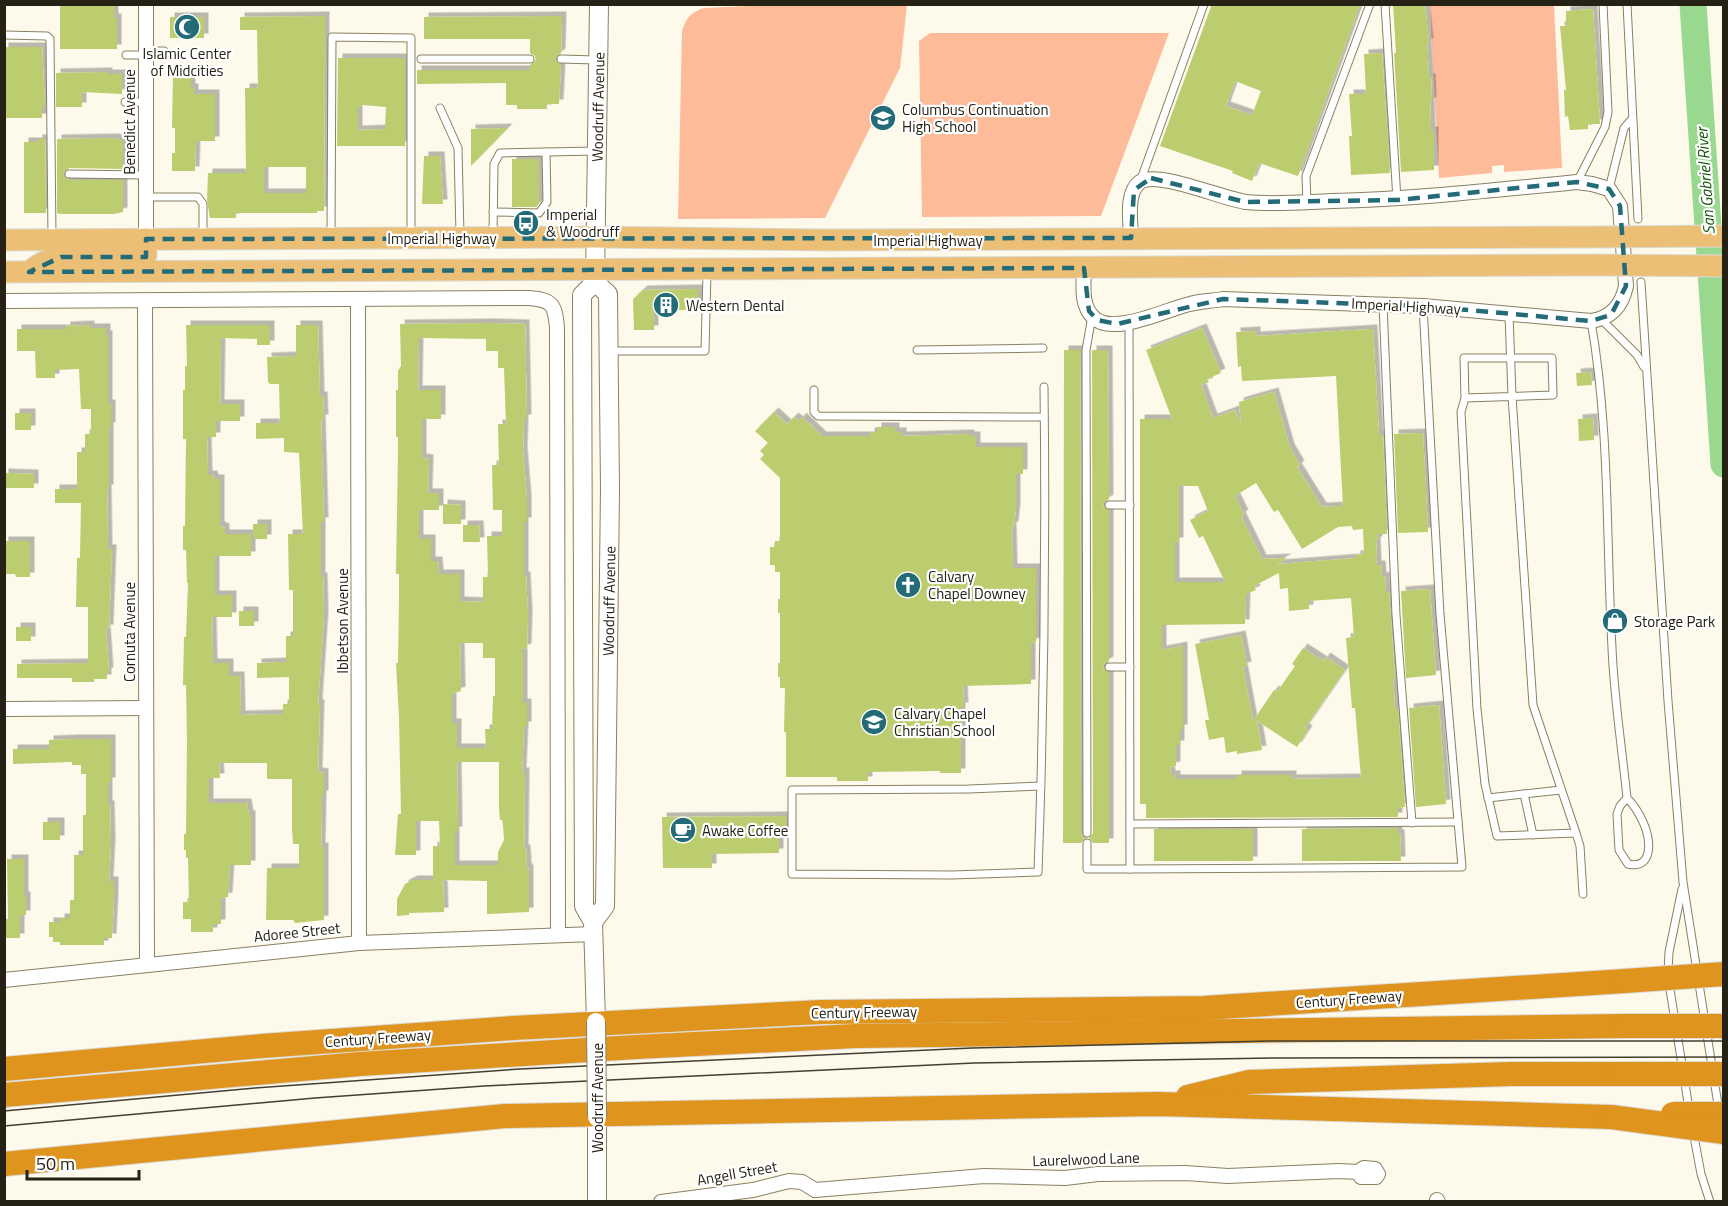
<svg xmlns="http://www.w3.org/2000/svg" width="1728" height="1206" viewBox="0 0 1728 1206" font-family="'Titillium Web',sans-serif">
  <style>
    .green { fill: #fdbb9a }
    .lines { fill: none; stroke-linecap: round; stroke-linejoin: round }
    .river { stroke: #99d98f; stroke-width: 27 }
    .building { fill: #bccd6f; fill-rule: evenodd; filter: url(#shadow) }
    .lane-casing { stroke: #898060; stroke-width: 9 }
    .street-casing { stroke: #898060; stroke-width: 16 }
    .secondary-casing { stroke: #898060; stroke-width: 20 }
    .primary-casing { stroke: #dcdbd9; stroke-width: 23 }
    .highway-casing { stroke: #dcdbd9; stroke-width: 26 }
    .lane { stroke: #fff; stroke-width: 7 }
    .street { stroke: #fff; stroke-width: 14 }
    .secondary { stroke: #fff; stroke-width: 18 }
    .primary { stroke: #ecbf77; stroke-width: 21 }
    .highway { stroke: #df941d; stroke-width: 24 }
    .tram { stroke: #433f32; stroke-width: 1.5 }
    .secondary-bridge-casing { stroke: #898060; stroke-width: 20; stroke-linecap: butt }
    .primary-bridge-casing { stroke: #dcdbd9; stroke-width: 23; stroke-linecap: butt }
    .highway-bridge-casing { stroke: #dcdbd9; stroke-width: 26; stroke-linecap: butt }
    .secondary-bridge { stroke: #fff; stroke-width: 18 }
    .primary-bridge { stroke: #ecbf77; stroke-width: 21 }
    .highway-bridge { stroke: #df941d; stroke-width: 24 }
    .marked { fill: none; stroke: #236b77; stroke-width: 4.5; stroke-dasharray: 12 8; stroke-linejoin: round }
    .labels { text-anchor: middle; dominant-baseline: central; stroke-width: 4.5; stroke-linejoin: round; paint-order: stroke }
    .poi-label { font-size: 15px; fill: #252114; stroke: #fff; text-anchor: start }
    .street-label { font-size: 15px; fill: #252114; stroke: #fff }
    .water-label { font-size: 16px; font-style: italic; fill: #17560c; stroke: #fff }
  </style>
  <defs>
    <filter id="shadow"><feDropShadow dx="4.5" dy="-4.5" stdDeviation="0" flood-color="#0004"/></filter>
  </defs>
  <rect width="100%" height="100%" fill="#fdfaec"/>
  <g class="green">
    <path d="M772,5H907L900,68L825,218L678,219L682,31C686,18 691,12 704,8Z"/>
    <polygon points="1430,5 1554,5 1562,168 1504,172 1504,165 1492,166 1492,173 1439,178"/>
    <polygon points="930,33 1169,33 1101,216 922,217 919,41"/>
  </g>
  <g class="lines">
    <polyline class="river" points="1693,4 1724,464"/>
  </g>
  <g class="building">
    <polygon points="60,4 114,4 114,18 117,18 117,49 60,49"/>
    <path d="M1212,4H1360L1298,176L1259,163L1252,181L1232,173L1233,171L1160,146ZM1235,81L1261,91L1252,115L1226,106Z"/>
    <polygon points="1393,4 1425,4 1429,43 1427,43 1429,78 1431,78 1432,102 1430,102 1431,131 1434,131 1434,170 1401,172 1394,53 1396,53"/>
    <polygon points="1593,9 1600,124 1588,124 1588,129 1570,130 1568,116 1565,117 1564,90 1566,90 1560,26 1566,26 1566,11"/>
    <path d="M325,16L324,211H317V213H236V218H210L207,200L208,173H246L245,88H258L257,30H240V17ZM264,167H306V193H264Z"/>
    <polygon points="562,16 561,53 557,56 555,59 561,65 559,104 547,104 547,109 517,109 517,105 506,105 506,83 417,84 417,70 530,70 530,65 536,60 535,56 530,53 530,39 424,39 424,17"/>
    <rect x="170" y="17" width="34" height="21"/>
    <polygon points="4,47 42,47 45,107 42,107 42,118 4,118"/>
    <polygon points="1382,53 1390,173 1351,175 1349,136 1352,136 1349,94 1366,94 1364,54"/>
    <path d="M338,58H405V146H337ZM362,105L386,107L385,129L358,130V107Z"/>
    <polygon points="108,72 108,74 122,74 122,94 82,92 82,107 56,107 56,73"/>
    <polygon points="173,76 191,76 191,88 194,88 194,94 215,94 215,141 196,141 195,171 172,171 172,153 175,153 175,128 172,128"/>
    <polygon points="508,128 471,166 471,129"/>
    <polygon points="114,138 123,141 123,169 69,168 65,171 63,175 69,180 123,180 123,212 114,214 60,214 57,213 57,139"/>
    <polygon points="38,139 45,139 46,213 24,213 24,142 38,142"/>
    <polygon points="424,156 440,156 443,204 422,204"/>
    <polygon points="512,159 539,159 539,204 536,207 512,207"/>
    <polygon points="698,289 698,310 654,310 654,330 634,330 633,299 643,290"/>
    <path d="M491,323L525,324L527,419H524L523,452L527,499V522H524V576H526L528,615L527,648L523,649V703H527V726H524L522,772H525L524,849H526L527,867L529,870V912L487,914V881L443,880L444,912L409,913V915L397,916V899L405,884L413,880H433V846H440L439,821H416V855H395L398,814H401L399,717L396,663H398L399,599V574H396L398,451V437H396V390H398V371L401,366L400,324ZM419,338L486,339V351H498V368H504L506,424H498L499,465H492L493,510H502V536H487L488,577H483V602L460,601V574H439L438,561H431V539H419V510H439V493H428L429,459L422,458V419H441V390H418ZM460,643H483V658H495V696H493L492,729H485L486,748H457V723H452V694L461,691ZM457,762H499V809L500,820H502L503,825L504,840L498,852V865H455V831H458Z"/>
    <polygon points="90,325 90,328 106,328 106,335 108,335 108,404 111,404 111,427 109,427 109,489 107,489 108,549 112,549 109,629 106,629 109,672 107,672 107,679 94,679 94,682 72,682 72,678 17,678 17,664 88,663 88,607 76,607 77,558 80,558 81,503 55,503 55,489 77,489 77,452 85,452 85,434 91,434 91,409 81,409 79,369 55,370 55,378 36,378 35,351 17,351 17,329 66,329 66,326"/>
    <polygon points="186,325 270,325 270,345 257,345 257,339 221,338 220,404 240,404 240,421 216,421 216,437 207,437 208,475 213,475 214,479 220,479 220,526 225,528 225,534 251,534 251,556 215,556 215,595 232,595 232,617 212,617 213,663 229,663 229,676 240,676 241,715 283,714 283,704 289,704 289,677 257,678 257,663 286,662 286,636 293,636 293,590 289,590 288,534 303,534 299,453 284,452 284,438 256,439 256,423 280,423 279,384 270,384 268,382 267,357 296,356 296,325 318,325 320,396 323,396 324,419 321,419 324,522 321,522 321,577 323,577 324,615 318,704 320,704 318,772 324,773 324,795 322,795 321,847 324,847 324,920 295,923 293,920 266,920 267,868 299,868 299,844 293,844 292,828 292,779 267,779 267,763 219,763 220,778 209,778 209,803 247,803 249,815 251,815 251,865 230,865 228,897 221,898 221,924 213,924 213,932 191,932 191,919 183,919 183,902 189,902 188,858 186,858 186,850 184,850 184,834 186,834 187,740 186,685 183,685 184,637 186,637 188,583 187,583 186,550 183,550 183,526 185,526 186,439 183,439 183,390 185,390 185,366 187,366"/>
    <path d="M1202,328L1221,373L1207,379L1209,382L1201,385L1213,418L1235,410L1241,425L1239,402L1274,392L1290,448L1300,465L1297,467L1322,507L1343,506L1336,376L1242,381L1241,366L1238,367L1236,332L1256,331V336L1373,329L1379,435H1383L1387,534H1377L1378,541H1376L1377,565H1381L1382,577L1385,576L1386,592H1389L1395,678L1393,679L1395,709H1398L1405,807L1398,808V817L1146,818V804H1140V419H1172L1146,350ZM1256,483L1274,512L1278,510L1302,549L1338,527L1352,526L1353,530L1363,529L1364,554L1356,555V558L1277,564L1287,558L1262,559L1241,516L1244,514L1235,496ZM1179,486H1198L1208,511L1190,520L1199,538L1203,536L1225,582H1175V542H1179ZM1279,573L1280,589L1288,588L1289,611L1309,609V601L1351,598L1354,637L1346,638L1352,708H1355L1361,778L1292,779V775H1237V779H1176V775H1171L1170,767L1176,766V745H1180V729H1183V646L1162,650V625L1245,624L1246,594L1256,590L1254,586Z"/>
    <polygon points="1064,350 1080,350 1081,833 1085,838 1081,843 1063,843"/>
    <polygon points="1092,350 1108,350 1109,499 1104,502 1103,506 1109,511 1109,661 1104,664 1103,668 1109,673 1109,843 1093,843 1089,838 1093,833"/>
    <polygon points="1591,372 1592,385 1577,386 1576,373"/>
    <polygon points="774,412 787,424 794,417 799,421 802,417 822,436 870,436 870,432 877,432 877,427 895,427 895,432 902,432 902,436 970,434 970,436 976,436 976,447 1023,447 1023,474 1016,474 1016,507 1014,526 1012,526 1013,568 1036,568 1036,642 1031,643 1031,684 963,686 964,707 961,707 961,773 940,773 940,771 868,772 868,781 837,781 837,777 786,777 786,732 784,732 785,688 780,688 780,677 778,677 778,663 780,663 780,613 778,613 778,599 780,599 780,572 775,572 775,565 770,565 770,547 775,547 775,541 780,541 780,478 760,459 764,455 760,451 768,443 755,431"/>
    <rect x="15" y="413" width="16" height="17"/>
    <polygon points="1593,418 1594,440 1579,441 1578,419"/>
    <polygon points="1423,433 1428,532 1398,533 1394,434"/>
    <polygon points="4,473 34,474 34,488 4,488"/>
    <polygon points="443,504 461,505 461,524 443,524"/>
    <rect x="253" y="524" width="14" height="15"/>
    <polygon points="463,525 479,525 480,542 463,542"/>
    <polygon points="4,541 30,541 30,577 16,577 15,574 4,574"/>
    <polygon points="1430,589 1436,675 1406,678 1401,591"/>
    <rect x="239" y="611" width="15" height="15"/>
    <rect x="16" y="627" width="15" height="14"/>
    <polygon points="1241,635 1247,666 1243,667 1253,721 1274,690 1277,692 1295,666 1292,664 1303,648 1323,661 1326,657 1345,670 1305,728 1308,730 1297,747 1257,721 1262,750 1237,754 1237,751 1226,753 1224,737 1209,740 1205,720 1209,720 1195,644"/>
    <polygon points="1439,705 1446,804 1416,807 1409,708"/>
    <polygon points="75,739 111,739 111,782 108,782 108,805 110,805 111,843 109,881 114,881 114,896 112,938 104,938 104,945 60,945 60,942 53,942 53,937 49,937 49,922 60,922 60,918 70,918 70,900 74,900 74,855 83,855 83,815 86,815 86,774 81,774 81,765 72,765 72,762 13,764 13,749 49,749 49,740"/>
    <polygon points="786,816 786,833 779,833 779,853 712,854 712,868 663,868 662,817"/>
    <rect x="43" y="822" width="17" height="18"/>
    <polygon points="1398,828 1398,834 1400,834 1401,861 1302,861 1302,829"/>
    <rect x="1154" y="829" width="99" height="32"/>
    <polygon points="7,859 24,859 24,896 26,896 26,915 20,915 20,938 4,938 4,919 8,919"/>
  </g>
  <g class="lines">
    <g class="lane-casing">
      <g id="lane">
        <polyline points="1385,4 1397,200"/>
        <polyline points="1627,4 1638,219"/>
        <polyline points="4,35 47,36 50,39 52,239"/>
        <polyline points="146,51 164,51"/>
        <polyline points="126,55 146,55"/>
        <polyline points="421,59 530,59"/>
        <polyline points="561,59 596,60"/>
        <polyline points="125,102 146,102"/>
        <polyline points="440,108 458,148 460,235"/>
        <polyline points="69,174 146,175"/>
        <polyline points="1140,182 1204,4"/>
        <polyline points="1577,182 1605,127 1608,112 1603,4"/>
        <polyline points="1609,189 1624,128 1632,119"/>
        <polyline points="146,197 198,197 203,204 203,236"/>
        <polyline points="1307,202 1306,176 1370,4"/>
        <polyline points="493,212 539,213 547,202 546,152"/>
        <polyline points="493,235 494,164 500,153 597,151"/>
        <polyline points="331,236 332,37 411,38 411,235"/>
        <polyline points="1641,282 1668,701 1683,882 1719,1111"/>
        <polyline points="1383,304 1396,615 1412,823"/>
        <polyline points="1602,320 1637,355 1644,367"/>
        <path d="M1591,321C1610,429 1606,539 1612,648C1614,698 1622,748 1627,798L1620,806L1617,814L1619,850L1628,864C1654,870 1651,838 1643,822C1639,813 1634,805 1627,798"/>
        <polyline points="1129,322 1130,869 1462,867 1440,614 1423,306"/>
        <polyline points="917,350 1043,348"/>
        <polyline points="609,351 705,351 707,273"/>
        <polyline points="814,390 814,412 818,416 1044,417"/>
        <path d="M1465,398L1553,395L1552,358H1464L1465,398L1461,412L1477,709L1485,784L1497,836L1576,833L1533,705L1512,396C1511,369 1510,341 1509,314"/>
        <polyline points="1109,505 1130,505"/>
        <polyline points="1109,667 1130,667"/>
        <path d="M1041,786L969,789L792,790V874L952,875L1038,872C1044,711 1046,549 1044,387"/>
        <polyline points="1524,794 1533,835"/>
        <polyline points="1488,798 1561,790"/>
        <polyline points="1130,824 1458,822"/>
        <polyline points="1087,833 1086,350 1092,316"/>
        <polyline points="1576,833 1580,846 1583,894"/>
        <polyline points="1087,843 1087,869 1130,869"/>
        <polyline points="1668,972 1669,952 1682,889"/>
        <polyline points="1669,983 1689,1109"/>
        <polyline points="1693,1131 1701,1174 1710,1202"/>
      </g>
    </g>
    <g class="street-casing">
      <g id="street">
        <polyline points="146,4 146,239"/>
        <path d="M1084,268C1084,284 1080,304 1093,317C1112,337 1167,309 1190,304C1201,301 1212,301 1223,299L1423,306L1591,321C1611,318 1622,306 1626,286L1620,206L1609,189L1592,184L1577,182C1496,190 1414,199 1332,201C1304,202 1274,205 1246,202C1223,199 1157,170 1140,182C1125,193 1131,223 1131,238"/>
        <polyline points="358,300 359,943"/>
        <path d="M4,301L529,298C553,300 555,305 557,328L558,935"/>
        <polyline points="145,301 147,964"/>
        <polyline points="4,709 146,708"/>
        <polyline points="4,980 359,943 594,934"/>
        <polyline points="815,1190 984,1176 1065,1178 1098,1174 1185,1173 1228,1176 1339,1171 1358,1172 1364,1168 1375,1169 1378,1174 1376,1177 1361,1177 1358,1172"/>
        <polyline points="1437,1200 1438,1202"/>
        <polyline points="661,1202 753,1190 789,1181 802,1182 815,1190"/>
      </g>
    </g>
    <g class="secondary-casing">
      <g id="secondary">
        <polyline points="595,282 582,295 584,906 593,922 596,1022"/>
        <polyline points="593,922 605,906 610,489 608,294 595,282 599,4"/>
        <polyline points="597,1117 597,1202"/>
      </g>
    </g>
    <g class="primary-casing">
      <g id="primary">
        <polyline points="4,240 595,237 827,240 1600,237"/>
        <path d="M34,268C57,249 109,259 139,258L146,255V239"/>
        <polyline points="4,272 1599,265"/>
      </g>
    </g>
    <g class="highway-casing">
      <g id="highway">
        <polyline points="4,1069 262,1046 513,1028 821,1012 1204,1008 1625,981"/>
        <polyline points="4,1095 360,1064 636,1047 856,1036 1624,1026"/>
        <polyline points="1188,1097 1249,1082 1511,1074 1619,1074"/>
        <polyline points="4,1164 505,1116 1157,1104 1611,1117"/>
      </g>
    </g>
    <use href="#lane" class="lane"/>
    <use href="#street" class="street"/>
    <use href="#secondary" class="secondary"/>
    <use href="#primary" class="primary"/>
    <use href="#highway" class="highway"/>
    <g class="tram">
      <polyline points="4,1111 255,1088 520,1069 972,1048 1270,1041 1724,1041"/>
      <polyline points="4,1126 315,1098 484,1086 974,1063 1276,1058 1724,1057"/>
    </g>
    <g class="secondary-bridge-casing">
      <polyline id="secondary-bridge" points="596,1022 597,1117"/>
    </g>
    <g class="primary-bridge-casing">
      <g id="primary-bridge">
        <polyline points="1600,237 1724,236"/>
        <polyline points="1599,265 1724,266"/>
      </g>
    </g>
    <g class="highway-bridge-casing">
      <g id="highway-bridge">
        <polyline points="1625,981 1724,974"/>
        <polyline points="1624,1026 1724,1026"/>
        <polyline points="1619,1074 1724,1074"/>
        <polyline points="1673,1114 1724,1114"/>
        <polyline points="1611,1117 1724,1132"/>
      </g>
    </g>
    <use href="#secondary-bridge" class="secondary-bridge"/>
    <use href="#primary-bridge" class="primary-bridge"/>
    <use href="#highway-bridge" class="highway-bridge"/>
  </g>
  <path class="marked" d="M1151,178L1245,202L1397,200L1577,182L1609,189L1620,206L1626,286L1611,315L1591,321L1423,306L1223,299L1117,324L1097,320L1089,311L1084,268L29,272L61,257H146V239L1131,238L1134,190Z"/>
  <defs>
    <g id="mosque-disc" transform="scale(1.35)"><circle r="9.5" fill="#236b77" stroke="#fff"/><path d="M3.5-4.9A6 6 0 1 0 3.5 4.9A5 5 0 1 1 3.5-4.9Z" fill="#fff"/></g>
    <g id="school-disc" transform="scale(1.35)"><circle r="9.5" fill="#236b77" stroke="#fff"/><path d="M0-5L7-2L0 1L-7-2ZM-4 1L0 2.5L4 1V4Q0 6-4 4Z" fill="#fff"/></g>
    <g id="bus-disc" transform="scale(1.35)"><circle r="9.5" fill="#236b77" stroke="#fff"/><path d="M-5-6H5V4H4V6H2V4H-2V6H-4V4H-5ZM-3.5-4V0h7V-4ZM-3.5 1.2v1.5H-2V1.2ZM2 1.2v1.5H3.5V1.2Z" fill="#fff"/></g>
    <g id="building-disc" transform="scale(1.35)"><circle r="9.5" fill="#236b77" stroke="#fff"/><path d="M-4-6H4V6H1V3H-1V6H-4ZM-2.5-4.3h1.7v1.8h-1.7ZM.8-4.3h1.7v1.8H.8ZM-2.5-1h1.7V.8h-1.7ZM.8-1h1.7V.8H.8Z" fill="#fff"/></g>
    <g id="church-disc" transform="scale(1.35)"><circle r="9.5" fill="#236b77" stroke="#fff"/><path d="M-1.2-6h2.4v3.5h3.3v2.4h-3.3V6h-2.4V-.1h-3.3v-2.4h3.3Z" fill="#fff"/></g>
    <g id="shop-disc" transform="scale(1.35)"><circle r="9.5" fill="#236b77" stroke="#fff"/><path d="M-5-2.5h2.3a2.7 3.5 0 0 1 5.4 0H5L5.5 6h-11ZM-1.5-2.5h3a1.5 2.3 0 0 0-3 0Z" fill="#fff"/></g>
    <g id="cafe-disc" transform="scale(1.35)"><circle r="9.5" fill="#236b77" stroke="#fff"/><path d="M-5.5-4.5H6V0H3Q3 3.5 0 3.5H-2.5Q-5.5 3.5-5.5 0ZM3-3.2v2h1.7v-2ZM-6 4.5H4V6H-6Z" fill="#fff"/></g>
  </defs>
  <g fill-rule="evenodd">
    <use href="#mosque-disc" x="187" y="27"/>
    <use href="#school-disc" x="883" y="118"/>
    <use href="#bus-disc" x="526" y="223"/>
    <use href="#building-disc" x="666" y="305"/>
    <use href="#church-disc" x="908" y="585"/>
    <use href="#shop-disc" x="1615" y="621"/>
    <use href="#school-disc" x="874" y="722"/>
    <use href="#cafe-disc" x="683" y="830"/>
  </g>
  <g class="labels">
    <g class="poi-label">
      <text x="187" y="53" text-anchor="middle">Islamic Center<tspan x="187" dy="17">of Midcities</tspan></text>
      <text x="902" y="109">Columbus Continuation<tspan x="902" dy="17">High School</tspan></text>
      <text x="546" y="214">Imperial<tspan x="546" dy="17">&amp; Woodruff</tspan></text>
      <text x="686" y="305">Western Dental</text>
      <text x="928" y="576">Calvary<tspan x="928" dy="17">Chapel Downey</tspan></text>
      <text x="1634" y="621">Storage Park</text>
      <text x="894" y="713">Calvary Chapel<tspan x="894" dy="17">Christian School</tspan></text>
      <text x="702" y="830">Awake Coffee</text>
    </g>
    <g class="street-label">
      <text transform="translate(598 107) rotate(-89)">Woodruff Avenue</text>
      <text transform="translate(129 122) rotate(-90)">Benedict Avenue</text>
      <text x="442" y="238">Imperial Highway</text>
      <text x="928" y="240">Imperial Highway</text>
      <text transform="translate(1406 306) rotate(3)">Imperial Highway</text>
      <text transform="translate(609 601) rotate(-89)">Woodruff Avenue</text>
      <text transform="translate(342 621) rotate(-90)">Ibbetson Avenue</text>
      <text transform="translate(129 632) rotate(-90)">Cornuta Avenue</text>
      <text transform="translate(297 932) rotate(-6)">Adoree Street</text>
      <text transform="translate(1349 999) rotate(-4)">Century Freeway</text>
      <text transform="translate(864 1012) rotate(-1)">Century Freeway</text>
      <text transform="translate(378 1038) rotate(-4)">Century Freeway</text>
      <text transform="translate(597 1098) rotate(-90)">Woodruff Avenue</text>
      <text transform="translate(1086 1159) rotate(-2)">Laurelwood Lane</text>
      <text transform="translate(737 1173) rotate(-10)">Angell Street</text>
    </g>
    <g class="water-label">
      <text transform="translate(1705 181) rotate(-94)">San Gabriel River</text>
    </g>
  </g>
  <rect width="1728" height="1206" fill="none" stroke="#252114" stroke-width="12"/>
  <path d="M27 1170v9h112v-9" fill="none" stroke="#252114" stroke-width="3"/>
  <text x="36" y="1170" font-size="18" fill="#252114" stroke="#ffffff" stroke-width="4.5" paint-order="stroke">50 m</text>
</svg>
